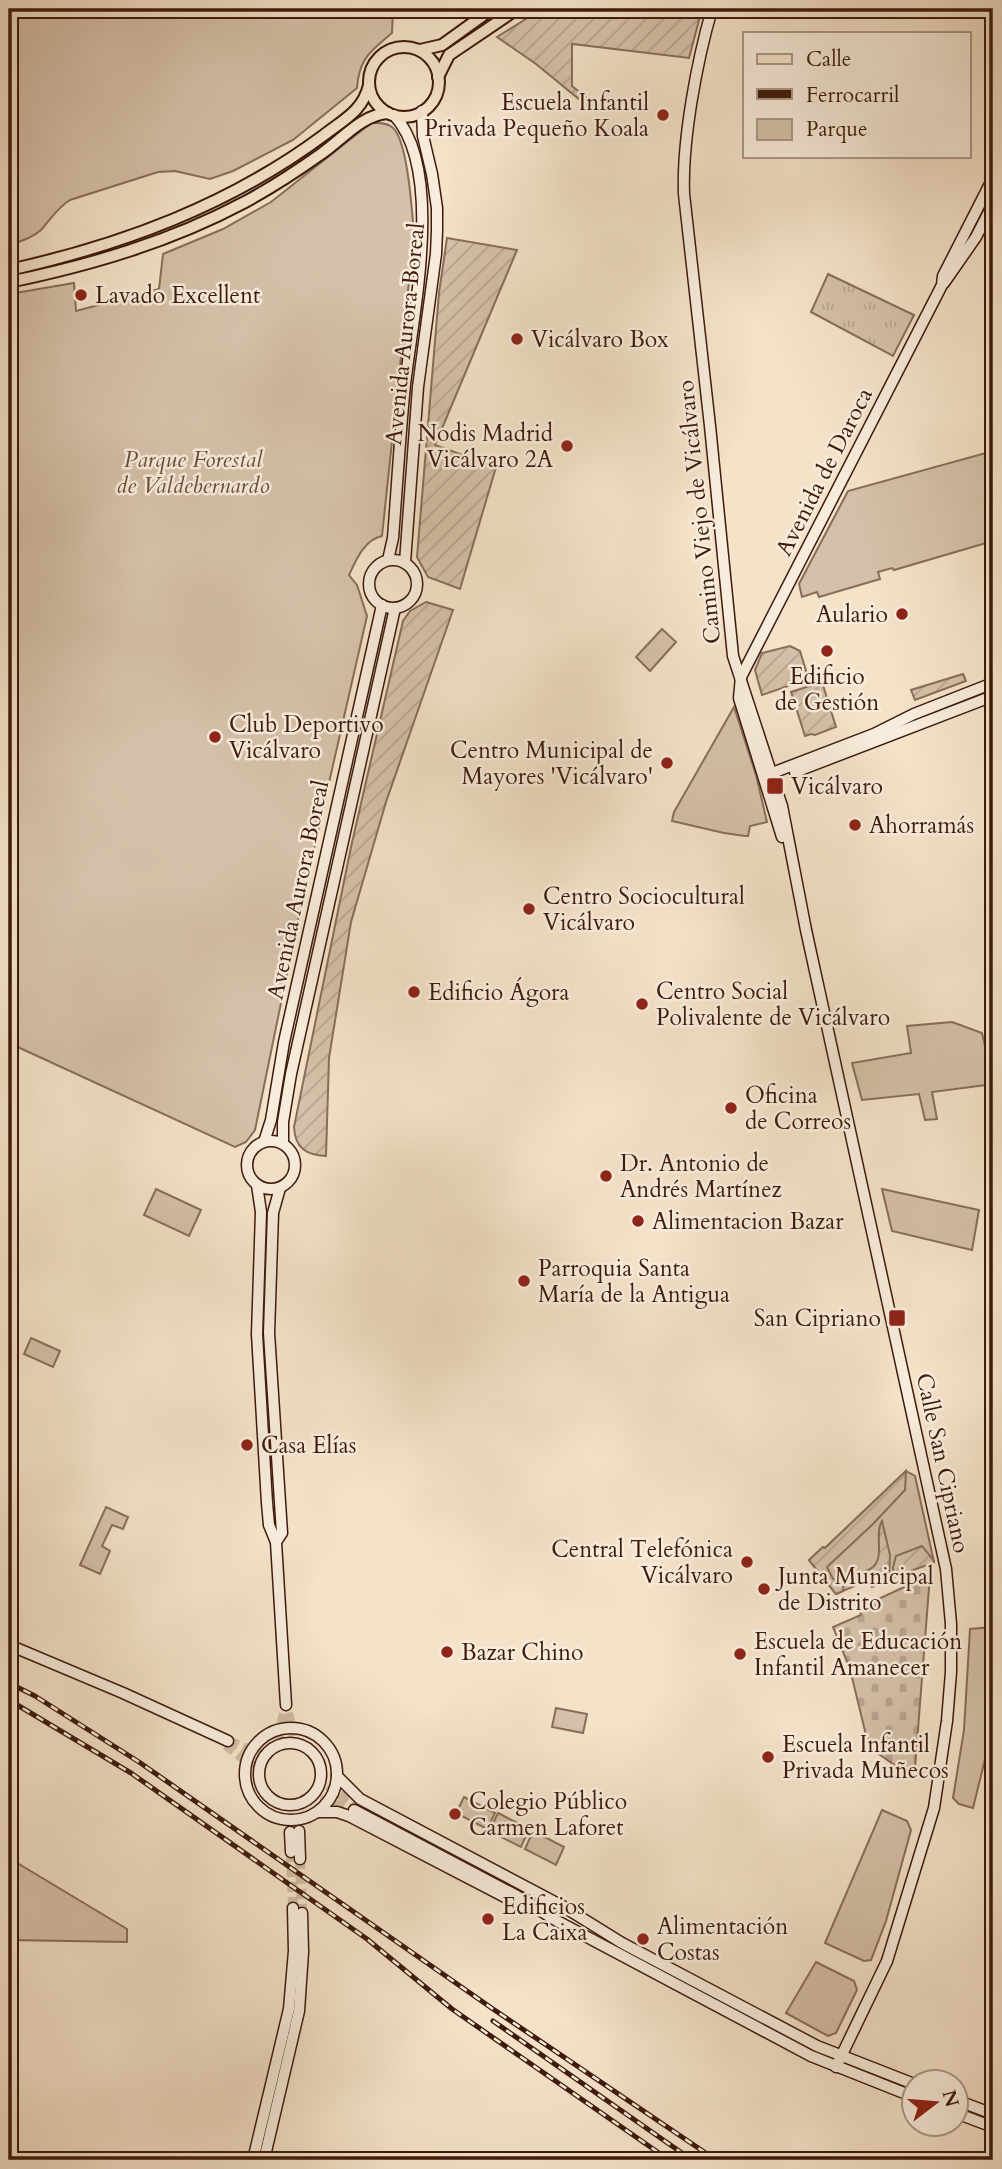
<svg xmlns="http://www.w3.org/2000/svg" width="1002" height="2169" viewBox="0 0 1002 2169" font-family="Cardo,serif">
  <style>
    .grass { fill: url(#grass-tufts); stroke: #896d5a; stroke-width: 2 }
    .cemetery { fill: url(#cemetery-stones); stroke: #896d5a; stroke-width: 2 }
    .park { fill: #d5c0a9; stroke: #896d5a; stroke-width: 2 }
    .garden { fill: url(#garden-furrows); stroke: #896d5a; stroke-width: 2 }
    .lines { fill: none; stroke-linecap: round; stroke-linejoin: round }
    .secondary-tunnel { stroke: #cfbaa3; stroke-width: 10; stroke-dasharray: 10 5; stroke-linecap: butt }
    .secondary-casing { stroke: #3d1a0c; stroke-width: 13 }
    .primary-casing { stroke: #3d1a0c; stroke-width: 14 }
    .secondary { stroke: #f8ecdc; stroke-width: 10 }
    .primary { stroke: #f4e2c9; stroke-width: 10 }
    .rail-casing { stroke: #3d1a0c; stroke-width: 5 }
    .rail { stroke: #f8ecdc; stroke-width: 2.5; stroke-dasharray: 8; stroke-linecap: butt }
    .poi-dot { fill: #8f2418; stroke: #f8ecdc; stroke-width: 2.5 }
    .labels { text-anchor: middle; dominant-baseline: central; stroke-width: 5; stroke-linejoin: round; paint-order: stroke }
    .poi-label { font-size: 23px; fill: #3d1a0c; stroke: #f8ecdc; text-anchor: start }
    .street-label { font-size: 23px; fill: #3d1a0c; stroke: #f8ecdc }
    .park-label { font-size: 23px; font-style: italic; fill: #6b4c3b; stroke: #f8ecdc }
  </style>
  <defs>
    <pattern id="grass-tufts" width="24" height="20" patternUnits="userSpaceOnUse" patternTransform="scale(1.75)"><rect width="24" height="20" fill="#d5c0a9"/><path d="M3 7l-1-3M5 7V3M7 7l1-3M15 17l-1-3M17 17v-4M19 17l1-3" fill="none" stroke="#b8a490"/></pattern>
    <pattern id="cemetery-stones" width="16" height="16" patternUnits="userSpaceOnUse" patternTransform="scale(1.75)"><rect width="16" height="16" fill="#d5c0a9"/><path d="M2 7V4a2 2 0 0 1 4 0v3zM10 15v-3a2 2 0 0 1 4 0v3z" fill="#b8a490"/></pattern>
    <pattern id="garden-furrows" width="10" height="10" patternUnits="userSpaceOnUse" patternTransform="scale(1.75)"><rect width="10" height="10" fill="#d5c0a9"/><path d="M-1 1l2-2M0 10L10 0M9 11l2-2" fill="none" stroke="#b8a490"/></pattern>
  </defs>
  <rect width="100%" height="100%" fill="#f4e2c9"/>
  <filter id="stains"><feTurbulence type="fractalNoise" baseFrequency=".00286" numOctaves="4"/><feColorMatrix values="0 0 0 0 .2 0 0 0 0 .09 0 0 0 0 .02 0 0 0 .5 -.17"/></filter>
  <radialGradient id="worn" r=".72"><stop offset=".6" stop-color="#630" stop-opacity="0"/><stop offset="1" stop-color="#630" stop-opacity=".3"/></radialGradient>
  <polygon class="grass" points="828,274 914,315 893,356 811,312"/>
  <polygon class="cemetery" points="930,1575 915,1768 909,1772 899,1768 870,1748 864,1749 863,1736 866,1735 850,1669 833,1627 861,1615 859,1608"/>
  <g class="park">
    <path d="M9,9H393L392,33C371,51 359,58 357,88L293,140L233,171L210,179L175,171L158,172L70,200C57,208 51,219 41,230C32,238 20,242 9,245Z"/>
    <path d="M371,123C378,123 386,122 392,127C408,139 412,213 414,234L382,536C364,540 356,560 349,575L357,585L367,616L300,910L255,1130L246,1142L235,1147L9,1043V294L74,283L76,311L159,289L163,254L223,229L271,202Z"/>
    <polygon points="993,451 993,541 894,570 892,568 878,572 880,579 819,597 817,592 802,597 799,584 848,491"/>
    <polygon points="662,629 676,642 650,671 636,657"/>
    <polygon points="734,707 756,775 767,822 750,826 748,836 745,836 724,833 672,821 674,812"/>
    <polygon points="952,1022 982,1033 988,1059 993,1058 993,1084 932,1092 937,1119 925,1120 919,1094 862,1100 852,1063 911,1053 907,1026"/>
    <polygon points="156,1189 201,1210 189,1236 144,1215"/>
    <polygon points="882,1189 979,1210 972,1250 892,1231"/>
    <polygon points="31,1338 60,1351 53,1367 24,1354"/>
    <polygon points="906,1471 915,1476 934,1562 910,1569 872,1587 868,1580 836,1594 809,1560 823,1547 825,1548"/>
    <polygon points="106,1507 128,1517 123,1529 112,1525 102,1546 110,1551 100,1574 80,1565"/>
    <polygon points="993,1627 993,1727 973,1808 959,1804 953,1798 964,1730 970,1629"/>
    <polygon points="556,1708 587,1714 583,1733 552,1727"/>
    <polygon points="464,1797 495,1813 487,1829 456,1813"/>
    <polygon points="882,1810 907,1821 911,1830 886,1921 871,1960 864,1961 825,1943"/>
    <polygon points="498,1813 529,1829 521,1847 489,1831"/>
    <polygon points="533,1831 564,1847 556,1865 525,1849"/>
    <polygon points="9,1858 127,1929 127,1942 9,1940"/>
    <polygon points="816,1962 854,1981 857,1990 836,2033 828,2036 786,2013"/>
  </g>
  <g class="garden">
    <polygon points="542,9 702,9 689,58 572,44 572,86 594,104 591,109 536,64 497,37"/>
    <polygon points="447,238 517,250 435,445 496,467 460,589 428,577 417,557 439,293"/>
    <path d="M426,602L453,610L386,802L351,922L329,1058L326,1156C306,1155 295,1148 294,1127L351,847L403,621L410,611Z"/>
    <polygon points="790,646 800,651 807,674 800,682 762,695 755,670 762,653"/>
    <polygon points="963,674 966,681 915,700 911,690"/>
    <polygon points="822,682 836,727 815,735 811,734 805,736 791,692"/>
    <polygon points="906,1471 905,1490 873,1524 827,1567 833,1579 844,1582 843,1591 836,1594 809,1560 823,1547 825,1548"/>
    <path d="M882,1521L890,1555L889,1579L872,1587L869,1580L864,1582L856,1575C861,1572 869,1571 873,1567C885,1556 874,1533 882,1521Z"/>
    <polygon points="922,1546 934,1561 933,1563 894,1577 893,1567 896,1556"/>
  </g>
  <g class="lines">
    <g class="secondary-tunnel">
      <polyline points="288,1713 294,1736"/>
      <polyline points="278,1738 286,1705"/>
      <polyline points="229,1741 245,1748 262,1750"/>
      <polyline points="226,1745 254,1767"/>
      <polyline points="328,1785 357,1807"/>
      <polyline points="320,1800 350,1808"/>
      <polyline points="287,1814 290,1832"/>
      <polyline points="298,1814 299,1831"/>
      <polyline points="291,1852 293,1908"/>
      <polyline points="300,1859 302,1913"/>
    </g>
    <g class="secondary-casing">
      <g id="secondary">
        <path d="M712,9C697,61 682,140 684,194L710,426L733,656L782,806L806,930L946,1569L951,1624V1672L947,1721L934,1808L887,1961L836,2067"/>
        <polyline points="944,283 976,237 993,204"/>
        <circle cx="393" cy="584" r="24"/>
        <path d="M388,560L393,538C397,487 400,435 405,384C413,315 445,170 394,115"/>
        <polyline points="405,562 418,387 436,254 437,231 437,208 432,174 423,136 422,111"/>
        <polyline points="795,772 993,696"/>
        <polyline points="767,775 874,734 914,714 993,683"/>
        <polyline points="782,837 739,698 741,677 942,285 943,276 993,178"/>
        <circle cx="271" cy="1165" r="24"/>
        <polyline points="264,1142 271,1120 284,1042 382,605"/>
        <polyline points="283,1144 283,1122 291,1074 395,608"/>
        <polyline points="257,1185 261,1212 257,1334 267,1503 269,1525 276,1542 286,1705"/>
        <polyline points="276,1542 282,1533 269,1333 273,1213 280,1188"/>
        <polyline points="9,1645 123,1693 228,1741"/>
        <circle cx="291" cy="1774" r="46"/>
        <circle cx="290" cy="1774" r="31"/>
        <polyline points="337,1776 360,1799 564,1907 622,1943 817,2046 914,2084"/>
        <polyline points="354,1810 517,1896 557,1921 811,2056 914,2097"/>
        <polyline points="318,1812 337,1812 349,1816 528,1909"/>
        <polyline points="299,1831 300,1859"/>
        <polyline points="290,1832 291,1852"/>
        <polyline points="956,2100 993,2114"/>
        <polyline points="956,2113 993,2127"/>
        <polyline points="253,2160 289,2009 294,1951 293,1908"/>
        <polyline points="264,2160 299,2011 303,1952 302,1913"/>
      </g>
    </g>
    <g class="primary-casing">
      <g id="primary">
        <circle cx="404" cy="82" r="35"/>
        <polyline points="420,50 442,45 492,9"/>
        <polyline points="438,77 449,55 517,9"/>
        <path d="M9,270C122,245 230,205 324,135C343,120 363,111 369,85"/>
        <path d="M9,282C91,265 170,242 245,202C271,188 297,171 321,154C343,139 361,115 388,113"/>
      </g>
    </g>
    <use href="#secondary" class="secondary"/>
    <use href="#primary" class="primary"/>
    <g class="rail-casing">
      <g id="rail">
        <polyline points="9,1683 35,1696 139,1762 493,2009 716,2160"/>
        <polyline points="9,1700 131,1773 367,1939 452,2009 669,2160"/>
        <polyline points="493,2021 692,2160"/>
      </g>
    </g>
    <use href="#rail" class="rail"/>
  </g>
  <g class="poi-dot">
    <circle cx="663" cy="115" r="7"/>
    <circle cx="81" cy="295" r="7"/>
    <circle cx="517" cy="339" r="7"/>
    <circle cx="567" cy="446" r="7"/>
    <circle cx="902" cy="614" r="7"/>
    <circle cx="827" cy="651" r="7"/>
    <circle cx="215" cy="737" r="7"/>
    <circle cx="667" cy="763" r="7"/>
    <rect x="766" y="777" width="18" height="18" rx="3.5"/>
    <circle cx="855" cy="825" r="7"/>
    <circle cx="529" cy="909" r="7"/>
    <circle cx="414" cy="992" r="7"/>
    <circle cx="642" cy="1004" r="7"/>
    <circle cx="731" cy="1108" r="7"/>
    <circle cx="606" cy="1176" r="7"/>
    <circle cx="638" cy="1221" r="7"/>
    <circle cx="524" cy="1281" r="7"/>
    <rect x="888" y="1309" width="18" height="18" rx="3.5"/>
    <circle cx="247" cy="1445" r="7"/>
    <circle cx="747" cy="1562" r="7"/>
    <circle cx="764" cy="1589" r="7"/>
    <circle cx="447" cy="1652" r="7"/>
    <circle cx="740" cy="1654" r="7"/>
    <circle cx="768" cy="1757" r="7"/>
    <circle cx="455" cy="1814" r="7"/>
    <circle cx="488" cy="1919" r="7"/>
    <circle cx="643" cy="1939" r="7"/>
  </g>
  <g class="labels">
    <g class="poi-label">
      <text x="649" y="102" text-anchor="end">Escuela Infantil<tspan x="649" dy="26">Privada Pequeño Koala</tspan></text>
      <text x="95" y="295">Lavado Excellent</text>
      <text x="531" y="339">Vicálvaro Box</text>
      <text x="553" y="433" text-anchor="end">Nodis Madrid<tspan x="553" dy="26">Vicálvaro 2A</tspan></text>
      <text x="888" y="614" text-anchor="end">Aulario</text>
      <text x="827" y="676" text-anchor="middle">Edificio<tspan x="827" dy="26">de Gestión</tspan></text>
      <text x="229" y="724">Club Deportivo<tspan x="229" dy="26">Vicálvaro</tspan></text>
      <text x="653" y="750" text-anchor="end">Centro Municipal de<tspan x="653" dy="26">Mayores 'Vicálvaro'</tspan></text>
      <text x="791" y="786">Vicálvaro</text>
      <text x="869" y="825">Ahorramás</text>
      <text x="543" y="896">Centro Sociocultural<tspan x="543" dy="26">Vicálvaro</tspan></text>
      <text x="656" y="991">Centro Social<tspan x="656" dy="26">Polivalente de Vicálvaro</tspan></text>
      <text x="428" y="992">Edificio Ágora</text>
      <text x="745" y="1095">Oficina<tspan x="745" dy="26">de Correos</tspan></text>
      <text x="620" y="1163">Dr. Antonio de<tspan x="620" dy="26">Andrés Martínez</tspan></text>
      <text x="652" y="1221">Alimentacion Bazar</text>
      <text x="538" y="1268">Parroquia Santa<tspan x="538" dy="26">María de la Antigua</tspan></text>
      <text x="881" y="1318" text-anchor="end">San Cipriano</text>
      <text x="261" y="1445">Casa Elías</text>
      <text x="733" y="1549" text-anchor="end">Central Telefónica<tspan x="733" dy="26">Vicálvaro</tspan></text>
      <text x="778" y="1576">Junta Municipal<tspan x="778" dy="26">de Distrito</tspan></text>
      <text x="754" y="1641">Escuela de Educación<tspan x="754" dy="26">Infantil Amanecer</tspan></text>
      <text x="461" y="1652">Bazar Chino</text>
      <text x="782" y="1744">Escuela Infantil<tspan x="782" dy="26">Privada Muñecos</tspan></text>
      <text x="469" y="1801">Colegio Público<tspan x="469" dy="26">Carmen Laforet</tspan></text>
      <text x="502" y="1906">Edificios<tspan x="502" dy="26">La Caixa</tspan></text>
      <text x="657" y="1926">Alimentación<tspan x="657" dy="26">Costas</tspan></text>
    </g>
    <g class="street-label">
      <text transform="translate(405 334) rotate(-84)">Avenida Aurora Boreal</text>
      <text transform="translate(824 472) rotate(-63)">Avenida de Daroca</text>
      <text transform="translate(699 512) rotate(-96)">Camino Viejo de Vicálvaro</text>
      <text transform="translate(298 890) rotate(-78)">Avenida Aurora Boreal</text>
      <text transform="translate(943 1463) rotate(78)">Calle San Cipriano</text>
    </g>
    <g class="park-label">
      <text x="193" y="459">Parque Forestal<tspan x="193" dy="26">de Valdebernardo</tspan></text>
    </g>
  </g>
  <rect width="1002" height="2169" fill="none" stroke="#f4e2c9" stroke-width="35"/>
  <rect x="10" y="10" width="981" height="2148" fill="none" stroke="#3d1a0c" stroke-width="3.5"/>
  <rect x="18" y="18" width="967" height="2134" fill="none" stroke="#3d1a0c" stroke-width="2"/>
  <rect x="743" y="32" width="228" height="126" fill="#f8ecdc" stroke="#ad9889" stroke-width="2"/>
  <rect x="757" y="54" width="35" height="10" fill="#f4e2c9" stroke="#ad9889" stroke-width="2"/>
  <text x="806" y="66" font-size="21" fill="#3d1a0c">Calle</text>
  <rect x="757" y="89" width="35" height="10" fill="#3d1a0c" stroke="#ad9889" stroke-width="2"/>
  <text x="806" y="102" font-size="21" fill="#3d1a0c">Ferrocarril</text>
  <rect x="757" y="119" width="35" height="21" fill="#d5c0a9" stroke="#ad9889" stroke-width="2"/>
  <text x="806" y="136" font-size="21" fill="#3d1a0c">Parque</text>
  <g transform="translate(935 2103) rotate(74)"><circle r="33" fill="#f8ecdc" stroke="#ad9889" stroke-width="2"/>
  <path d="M0-5L12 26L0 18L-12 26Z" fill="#8f2418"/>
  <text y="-10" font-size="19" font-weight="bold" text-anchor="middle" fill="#3d1a0c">N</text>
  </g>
  <rect width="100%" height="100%" filter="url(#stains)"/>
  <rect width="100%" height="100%" fill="url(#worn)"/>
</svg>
